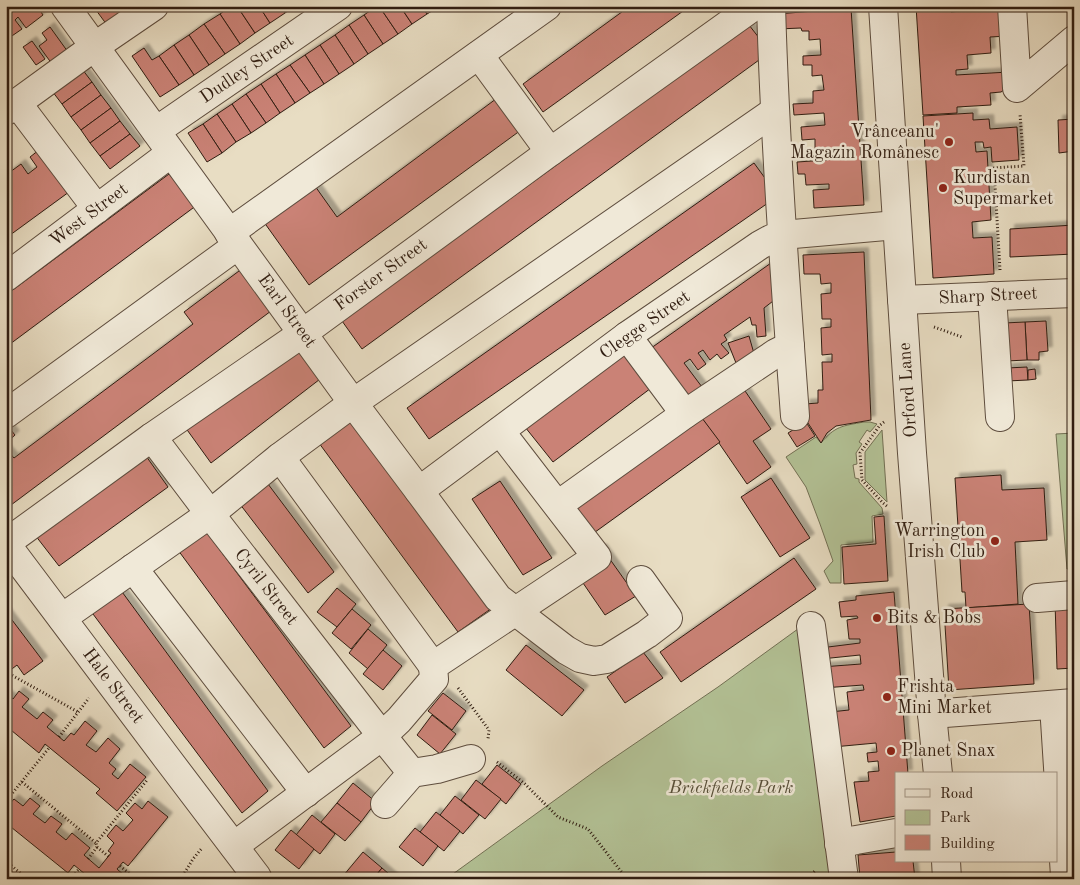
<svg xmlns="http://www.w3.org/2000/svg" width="1080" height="885" viewBox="0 0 1080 885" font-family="'Old Standard TT',serif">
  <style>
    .green { fill: #b3c296; stroke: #727054 }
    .building { fill: #ca8276; stroke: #301d11; filter: url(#shadow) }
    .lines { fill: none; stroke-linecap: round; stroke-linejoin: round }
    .minor-casing { stroke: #5e4d3e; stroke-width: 30 }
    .path { stroke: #301d11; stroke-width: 3; stroke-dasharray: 1 2.5; stroke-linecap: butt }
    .minor { stroke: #f0e9d8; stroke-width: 28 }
    .poi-dot { fill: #8f2418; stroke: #f0e9d8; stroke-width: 2 }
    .labels { text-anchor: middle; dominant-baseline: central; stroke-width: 5; stroke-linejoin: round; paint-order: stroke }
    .street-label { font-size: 18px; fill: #301d11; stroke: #f0e9d8 }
    .poi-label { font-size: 18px; fill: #301d11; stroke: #f0e9d8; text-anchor: start }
    .park-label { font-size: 18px; font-style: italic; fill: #574f39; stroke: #f0e9d8 }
  </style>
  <defs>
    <filter id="shadow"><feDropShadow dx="4.5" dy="-4.5" stdDeviation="1" flood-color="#0004"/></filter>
  </defs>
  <rect width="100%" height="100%" fill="#e8ddc3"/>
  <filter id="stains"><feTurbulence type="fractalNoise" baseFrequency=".004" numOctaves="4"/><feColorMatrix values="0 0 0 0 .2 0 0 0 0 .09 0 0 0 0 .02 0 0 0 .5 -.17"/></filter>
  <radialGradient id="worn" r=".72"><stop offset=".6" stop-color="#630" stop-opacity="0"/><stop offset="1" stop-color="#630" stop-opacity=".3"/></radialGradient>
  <g class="green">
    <path d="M864,422H870L877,424L870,432L867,430L859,442L862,444L856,453L857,464L853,465L855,478L859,479V482L882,508L883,514L872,516L873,542L841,545V583H830L824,571L833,561L820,524L806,487L786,457L816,437L821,443C835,426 842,426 864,422Z"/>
    <polygon points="882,430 887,502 865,480 865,452"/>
    <polygon points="1074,433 1074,568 1067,569 1056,434"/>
    <polygon points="802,626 836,879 446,879 602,766 718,687"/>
  </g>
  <g class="building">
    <polygon points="6,6 37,6 43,15 26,28 18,17 15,20 22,29 6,40"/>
    <polygon points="93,6 134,6 107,25"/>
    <polygon points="231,6 237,6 255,33 240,44 220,14"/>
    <polygon points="237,6 259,6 270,23 255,33"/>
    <polygon points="259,6 281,6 285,13 270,23"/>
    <polygon points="281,6 295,6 285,13"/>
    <polygon points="377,6 379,6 398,34 383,44 364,15"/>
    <polygon points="379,6 400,6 412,24 398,34"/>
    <polygon points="400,6 422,6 427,14 412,24"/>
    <polygon points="422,6 440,6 427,14"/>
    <polygon points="630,6 690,6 543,112 523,84"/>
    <polygon points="916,6 950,6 951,12 961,11 961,7 1007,6 1008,36 990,37 991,53 967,55 968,69 956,70 956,75 1009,72 1010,86 1001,92 990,93 991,105 957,107 957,113 923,115"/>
    <polygon points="851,8 864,205 814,208 813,190 829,189 829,184 806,185 805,174 798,174 797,162 827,160 826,148 815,149 815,139 802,140 801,127 825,125 824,113 794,115 793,104 813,103 813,91 824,90 822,75 812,76 812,65 803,65 803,56 821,55 820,39 809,40 809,31 802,31 801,28 778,29 777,14"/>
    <polygon points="220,14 240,44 225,54 204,24"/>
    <polygon points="364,15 383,44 368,54 349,25"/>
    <polygon points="204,24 225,54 209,65 189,35"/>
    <polygon points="349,25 368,54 354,64 335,35"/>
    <polygon points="749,25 770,52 362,349 342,321"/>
    <polygon points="50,27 68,52 52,64 39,46 47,40 42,33"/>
    <polygon points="189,35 209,65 194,75 174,45"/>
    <polygon points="335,35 354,64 339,74 320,45"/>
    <polygon points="32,41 45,59 36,65 23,47"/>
    <polygon points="174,45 194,75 179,85 159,56"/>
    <polygon points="320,45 339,74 324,84 305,55"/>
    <polygon points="144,48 152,60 159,56 179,85 160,97 132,56"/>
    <polygon points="305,55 324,84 310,93 290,65"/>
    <polygon points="290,65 310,93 295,103 276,74"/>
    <polygon points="82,69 92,82 62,104 52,91"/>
    <polygon points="276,74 295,103 280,113 261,84"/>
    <polygon points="92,82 101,95 71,117 62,104"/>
    <polygon points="261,84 280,113 266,123 246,94"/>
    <polygon points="508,90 532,122 309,285 261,218 310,179 337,217"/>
    <polygon points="246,94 266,123 251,133 232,104"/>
    <polygon points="101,95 111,108 81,130 71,117"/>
    <polygon points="232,104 251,133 236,142 217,114"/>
    <polygon points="111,108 120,121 90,143 81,130"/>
    <polygon points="973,113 973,120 989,119 990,129 1017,127 1019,160 992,162 991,147 984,148 983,142 975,142 976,152 987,151 991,220 972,222 973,238 992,237 994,274 933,278 923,116"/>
    <polygon points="217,114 236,142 222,153 203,124"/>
    <polygon points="1074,119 1074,151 1059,153 1058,120"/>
    <polygon points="120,121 130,134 100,156 90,143"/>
    <polygon points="203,124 222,153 207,162 188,133"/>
    <polygon points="130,134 140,146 110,169 100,156"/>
    <polygon points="48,143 84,181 6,238 6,191 8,189 6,187 6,175 21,164 28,174 37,167 30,157"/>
    <polygon points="754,163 778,196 429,439 407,408"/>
    <polygon points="169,174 197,205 6,347 6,295"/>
    <polygon points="1074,225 1074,254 1010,257 1010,229"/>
    <polygon points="864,252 871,420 836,426 827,433 821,443 806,420 805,404 818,403 818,390 823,390 822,362 832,362 832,354 822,355 821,328 831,327 831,319 822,319 821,294 831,293 831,283 821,284 820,274 804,274 803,255"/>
    <polygon points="771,263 777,298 764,308 766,336 757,337 756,325 752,325 750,317 724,335 727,340 721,344 729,353 721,359 717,354 710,360 703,350 698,353 706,364 698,370 690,359 684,363 705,391 687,405 647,351"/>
    <polygon points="243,268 275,308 11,505 6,499 6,449 14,458 193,324 184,312"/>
    <polygon points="1046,321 1048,351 1039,352 1039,360 1027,360 1025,322"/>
    <polygon points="1025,322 1027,360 1006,361 1004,323"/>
    <polygon points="749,336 755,357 738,368 728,343"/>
    <polygon points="300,344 324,376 211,463 185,427"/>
    <polygon points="634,348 659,382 553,462 525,427"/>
    <polygon points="1027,367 1028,380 1007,381 1007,368"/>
    <polygon points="1035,369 1036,379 1028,380 1028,370"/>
    <polygon points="741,385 771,429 753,441 771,467 747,484 699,414"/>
    <polygon points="699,414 720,442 591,535 571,507"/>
    <polygon points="350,415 492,608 458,632 316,439"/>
    <polygon points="806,422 815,436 797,447 788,433"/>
    <polygon points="6,424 15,435 6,443"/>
    <polygon points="146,456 168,487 59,566 35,535"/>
    <polygon points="1001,475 1002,490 1044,488 1047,540 1015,542 1018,604 966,608 965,592 962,592 955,478"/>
    <polygon points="262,476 334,572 308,593 236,499"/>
    <polygon points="771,478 810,538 780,557 741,497"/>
    <polygon points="500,481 552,558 523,575 472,499"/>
    <polygon points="884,516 888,581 844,584 842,547 876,544 874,517"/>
    <polygon points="202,526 351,726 324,748 175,546"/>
    <polygon points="602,548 636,596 605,615 572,567"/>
    <polygon points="794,558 816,589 681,682 660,652"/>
    <polygon points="117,585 268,791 242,813 87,606"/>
    <polygon points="337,588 356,604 337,627 317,612"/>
    <polygon points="894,592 908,774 896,774 896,816 860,822 854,782 869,781 868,772 879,771 878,761 868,762 867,753 877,752 876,743 833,747 830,712 849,710 847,692 864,690 863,685 823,688 821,667 861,664 860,655 821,659 820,648 860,643 860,639 849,639 847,620 858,618 857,616 841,617 839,602 856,600 856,596"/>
    <polygon points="1074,600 1074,668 1057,669 1055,601"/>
    <polygon points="1029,604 1034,684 949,690 944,609"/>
    <polygon points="352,609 371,625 351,649 332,633"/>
    <polygon points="6,612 43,661 24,675 17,665 8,672 6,669"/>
    <polygon points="368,629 387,645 368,669 349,653"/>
    <polygon points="526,645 584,690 562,716 506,670"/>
    <polygon points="383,650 402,666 383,690 363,674"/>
    <polygon points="643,652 663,678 625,703 607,677"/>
    <polygon points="19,691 29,699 22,707 37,719 43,712 53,720 47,727 64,741 71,733 74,735 85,721 97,731 86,745 96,752 108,738 120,749 109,763 116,769 112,774 118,779 130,764 146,777 117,811 96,793 100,789 45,744 39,753 6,726 6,694 13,699"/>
    <polygon points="443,693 466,711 452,730 428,711"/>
    <polygon points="432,715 456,734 440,754 417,735"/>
    <polygon points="497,765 521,784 506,804 482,784"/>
    <polygon points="476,780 501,799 485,819 461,800"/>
    <polygon points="353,783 376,802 361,822 337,803"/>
    <polygon points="455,796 479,815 463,834 440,815"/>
    <polygon points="30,798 40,806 33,814 45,823 51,816 62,824 56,832 66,840 72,833 90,848 84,855 99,868 111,853 108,851 114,843 107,836 116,825 123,831 133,820 126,813 135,803 142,809 148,801 168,817 128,866 123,862 117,869 125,876 123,879 91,879 74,865 68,873 6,823 6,808 14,799 23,806"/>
    <polygon points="337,803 361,822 345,841 321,822"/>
    <polygon points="436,812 460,831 444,851 420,832"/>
    <polygon points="312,815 335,834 320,854 296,835"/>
    <polygon points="415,828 438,846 423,866 399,847"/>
    <polygon points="291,830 314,849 299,869 275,850"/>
    <polygon points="363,852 382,868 373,879 346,879 343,876"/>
    <polygon points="896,852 896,861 913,861 915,879 860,879 858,855"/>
    <polygon points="382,868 395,879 373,879"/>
  </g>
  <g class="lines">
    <g class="minor-casing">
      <g id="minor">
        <polyline points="65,6 353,403 419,491 498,598 566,650 580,658 594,661 607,659 647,634 668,618 641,580"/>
        <path d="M771,6C775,143 785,279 795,416"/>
        <polyline points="883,6 912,453 932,714 938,774"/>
        <polyline points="1012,6 1017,88 1074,40"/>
        <polyline points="479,55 550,152"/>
        <polyline points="17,103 97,209"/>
        <polyline points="6,111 94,47 154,6"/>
        <polyline points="156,131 338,6"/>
        <polyline points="229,233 547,6"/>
        <polyline points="6,277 171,153"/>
        <polyline points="992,296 1000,417"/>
        <polyline points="902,300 1074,293"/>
        <polyline points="627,336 685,414"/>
        <polyline points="6,414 238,245"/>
        <polyline points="152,437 210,514 382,736 412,773"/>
        <polyline points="280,457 433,666"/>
        <polyline points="419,491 627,336 760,245 771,239 782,235 897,225"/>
        <polyline points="558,505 685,414 776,353 790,346"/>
        <polyline points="6,543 152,437 303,333 550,152 754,6"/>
        <polyline points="6,544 166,757 257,877 255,879"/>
        <polyline points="133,568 306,793"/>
        <polyline points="1037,598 1074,595"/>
        <polyline points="62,618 210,514 280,457 353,403 775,111"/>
        <polyline points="811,626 844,879"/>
        <polyline points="1054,705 1065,876"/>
        <polyline points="932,714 1074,703"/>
        <polyline points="385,804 412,773 437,769 471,759"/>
        <polyline points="839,844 856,840 896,833"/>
        <polyline points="234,846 382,736 399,720 434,679 433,666 597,557 500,431"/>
        <polyline points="946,861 947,879"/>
      </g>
    </g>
    <g class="path">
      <polyline points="1000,270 994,168 1024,166 1020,114"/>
      <polyline points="934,327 962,337"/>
      <polyline points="884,422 880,425 860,453 862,480 883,503 888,507"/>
      <polyline points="6,672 78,712"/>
      <polyline points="458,688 489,730 488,739"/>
      <polyline points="59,737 89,698"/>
      <polyline points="497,762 525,784 558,817 588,829 627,879"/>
      <polyline points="22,782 96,843 148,779"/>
      <polyline points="6,801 49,748"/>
      <polyline points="97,847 109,857"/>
      <polyline points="88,859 97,847 96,843"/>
      <polyline points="6,861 27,879"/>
      <polyline points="120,866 136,879"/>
      <polyline points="71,879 79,869"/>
      <polyline points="181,879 193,859 202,848"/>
      <polyline points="806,879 815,871"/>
    </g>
    <use href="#minor" class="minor"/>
  </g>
  <g class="poi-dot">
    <circle cx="949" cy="142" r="5"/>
    <circle cx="943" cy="188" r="5"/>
    <circle cx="995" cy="541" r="5"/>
    <circle cx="877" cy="618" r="5"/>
    <circle cx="887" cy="697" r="5"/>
    <circle cx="891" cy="751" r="5"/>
  </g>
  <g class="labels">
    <g class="street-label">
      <text transform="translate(247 69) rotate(-34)">Dudley Street</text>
      <text transform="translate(89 215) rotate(-37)">West Street</text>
      <text transform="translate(381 275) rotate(-36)">Forster Street</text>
      <text transform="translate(988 296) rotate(-3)">Sharp Street</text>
      <text transform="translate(287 311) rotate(54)">Earl Street</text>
      <text transform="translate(645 325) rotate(-35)">Clegge Street</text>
      <text transform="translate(908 390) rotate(-94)">Orford Lane</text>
      <text transform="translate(266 587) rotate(52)">Cyril Street</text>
      <text transform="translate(113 686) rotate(53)">Hale Street</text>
    </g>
    <g class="poi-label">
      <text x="939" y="132" text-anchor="end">Vrânceanu'<tspan x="939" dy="21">Magazin Românesc</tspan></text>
      <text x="953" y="178">Kurdistan<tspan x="953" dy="21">Supermarket</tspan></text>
      <text x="985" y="531" text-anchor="end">Warrington<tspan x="985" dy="21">Irish Club</tspan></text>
      <text x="887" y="618">Bits &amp; Bobs</text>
      <text x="897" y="687">Frishta<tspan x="897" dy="21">Mini Market</tspan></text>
      <text x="901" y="751">Planet Snax</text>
    </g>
    <g class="park-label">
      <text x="731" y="788">Brickfields Park</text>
    </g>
  </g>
  <rect width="1080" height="885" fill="none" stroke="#e8ddc3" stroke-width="25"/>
  <rect x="8" y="8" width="1065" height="870" fill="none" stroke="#301d11" stroke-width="2.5"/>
  <rect x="12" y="12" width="1055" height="860" fill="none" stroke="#301d11"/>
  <rect x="895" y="772" width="162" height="90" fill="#f0e9d8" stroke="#a39788"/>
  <rect x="905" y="789" width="25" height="8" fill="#f0e9d8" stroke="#a39788"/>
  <text x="940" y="798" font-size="15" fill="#301d11">Road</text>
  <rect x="905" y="810" width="25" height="15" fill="#b3c296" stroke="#a39788"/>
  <text x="940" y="822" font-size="15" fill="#301d11">Park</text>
  <rect x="905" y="835" width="25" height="15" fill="#ca8276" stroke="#a39788"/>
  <text x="940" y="848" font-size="15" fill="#301d11">Building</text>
  <rect width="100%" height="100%" filter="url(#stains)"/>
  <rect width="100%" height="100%" fill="url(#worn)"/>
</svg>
